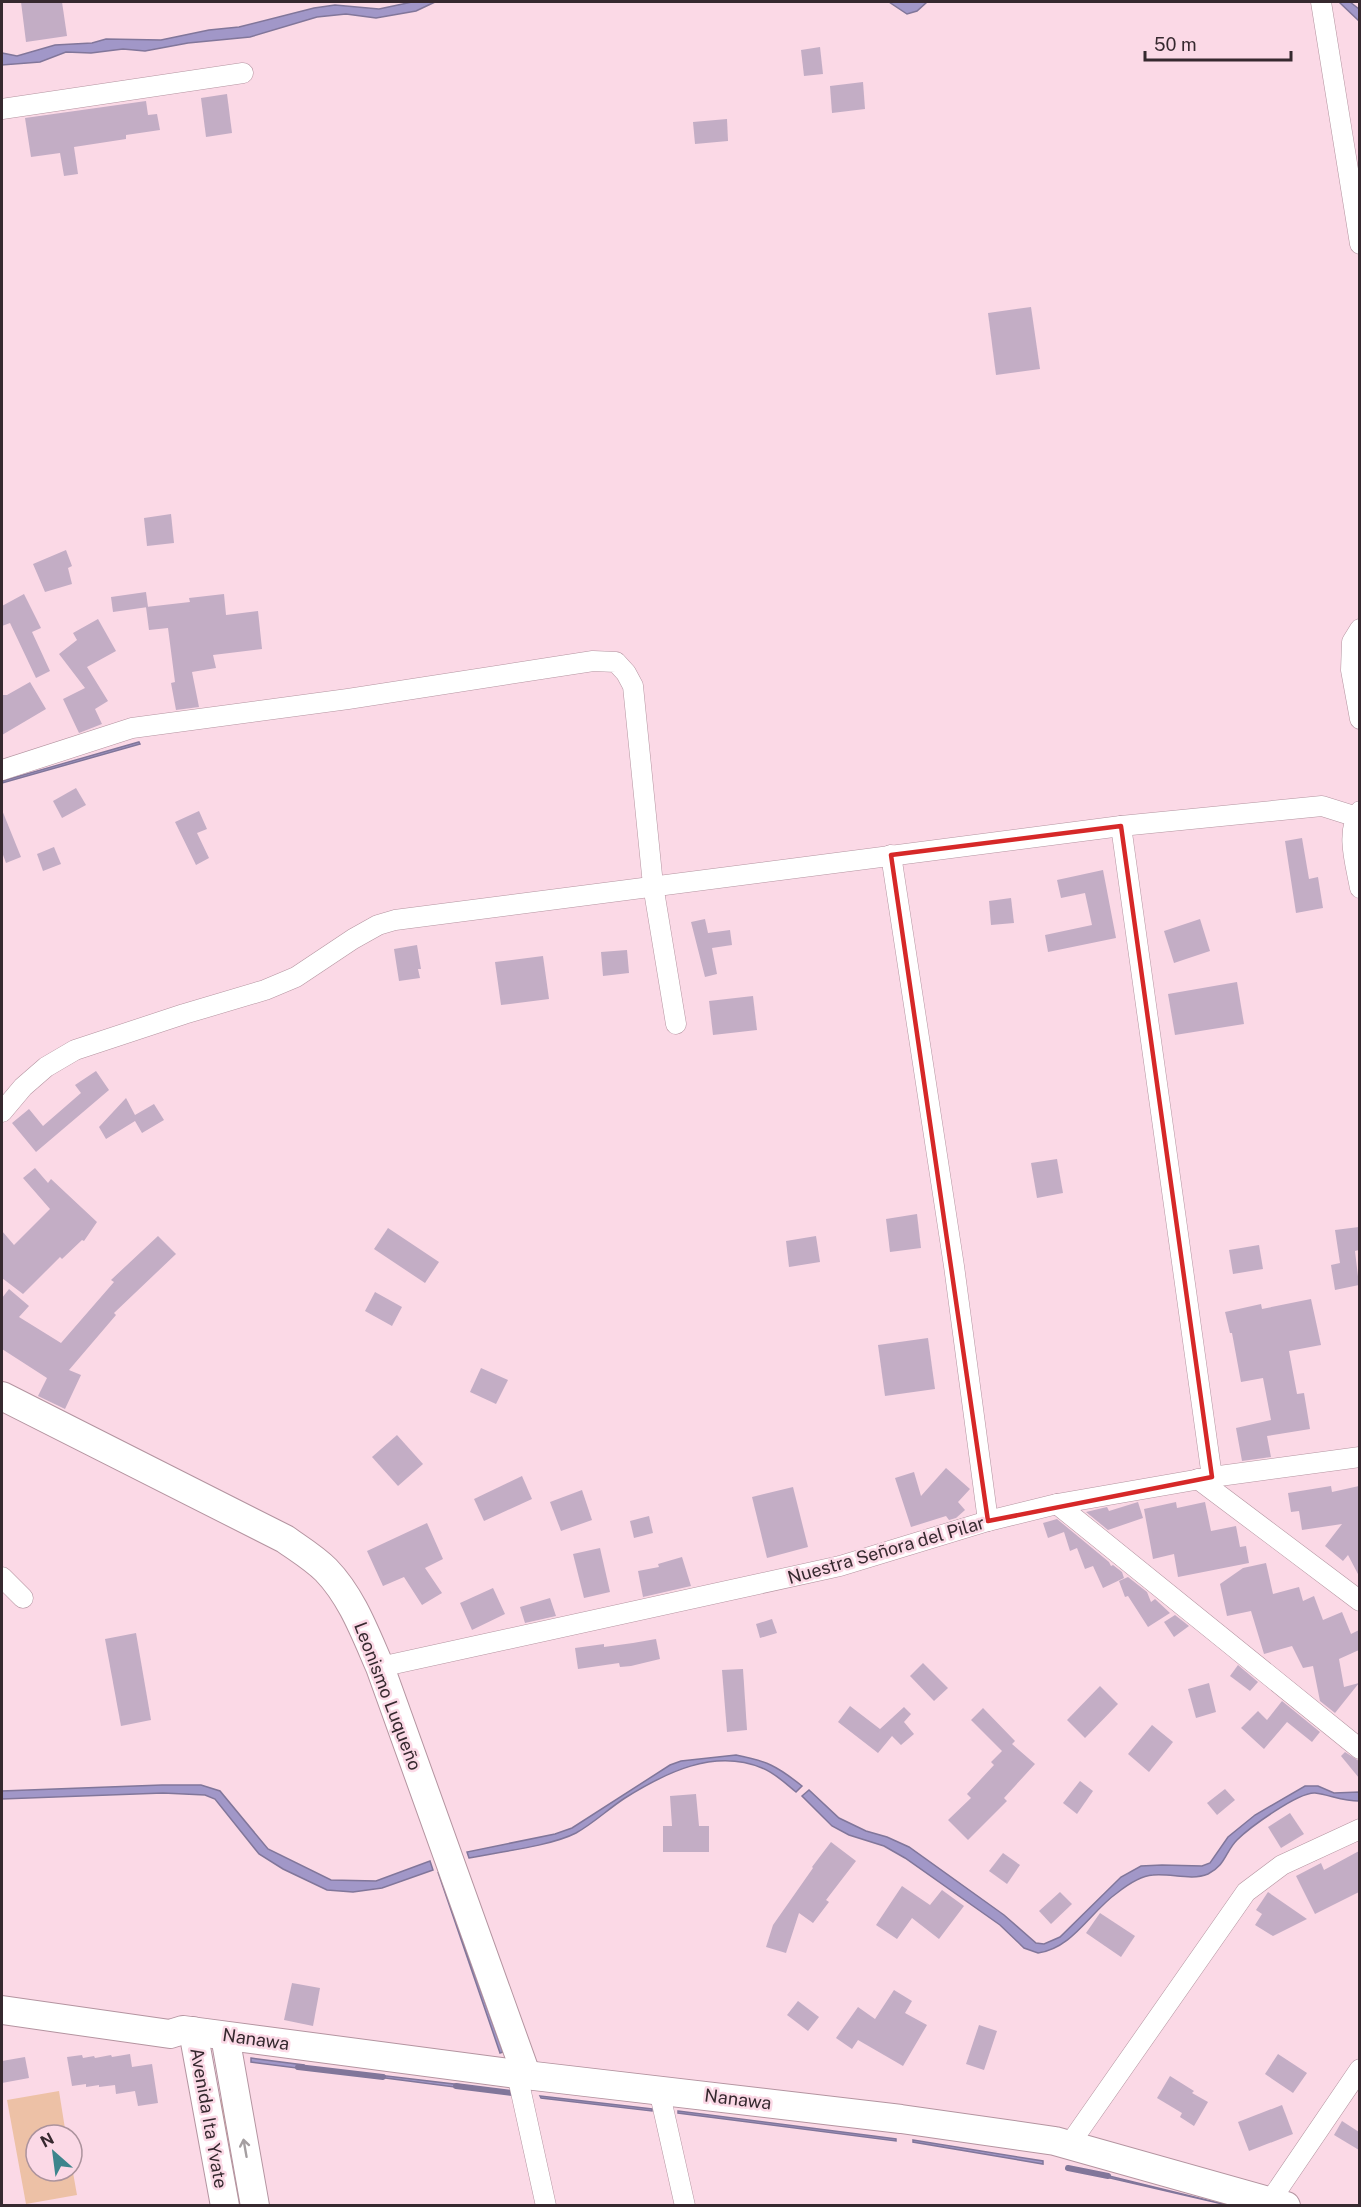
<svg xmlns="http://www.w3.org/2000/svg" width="1361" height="2207" viewBox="0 0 1361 2207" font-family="'Public Sans',sans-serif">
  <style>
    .green { fill: #edc1a6 }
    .water { fill: #a197c8; stroke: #81769a; stroke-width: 1.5 }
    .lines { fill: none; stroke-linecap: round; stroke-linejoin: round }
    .stream { stroke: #81769a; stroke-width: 6 }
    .building { fill: #c3adc5 }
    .street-casing { stroke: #b494a0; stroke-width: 21 }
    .secondary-casing { stroke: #b494a0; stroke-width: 30 }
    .street { stroke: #fff; stroke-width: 20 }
    .secondary { stroke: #fff; stroke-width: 28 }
    .oneway { stroke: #a59fa1 }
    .marked { fill: none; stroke: #d62828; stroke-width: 4.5; stroke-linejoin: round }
    .labels { text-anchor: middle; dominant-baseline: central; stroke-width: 5; stroke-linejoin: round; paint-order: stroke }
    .street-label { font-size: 18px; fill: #36292f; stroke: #fbd9e6 }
  </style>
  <rect width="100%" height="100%" fill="#fbd9e6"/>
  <g class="green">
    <polygon points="59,2091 66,2135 36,2135 36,2171 72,2171 72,2167 77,2195 26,2204 7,2100"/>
    <polygon points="220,2100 222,2100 244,2205 237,2205 218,2101"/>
  </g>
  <g class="water">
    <polygon points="412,2 435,2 416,11 376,18 346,14 317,17 250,37 188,43 145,51 123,49 91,53 66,52 40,62 2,65 2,53 17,56 55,45 92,43 106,39 161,40 209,30 239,27 314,8 335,5 379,9"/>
    <polygon points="889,2 927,2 917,11 907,14"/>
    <polygon points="1339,2 1350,2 1359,9 1359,21"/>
    <polygon points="139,742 140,744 2,783 2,781"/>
    <path d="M736,1755C767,1761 777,1766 802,1786L796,1792C785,1783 775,1773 762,1768C714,1748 665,1773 625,1798C608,1809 594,1823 576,1833C551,1846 499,1852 469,1858L467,1852L555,1834L572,1828L670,1765L681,1761Z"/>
    <polygon points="162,1785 201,1785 220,1791 268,1849 331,1880 376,1881 430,1861 433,1870 382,1888 353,1892 327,1890 283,1869 259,1854 215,1799 205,1795 163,1793 2,1799 2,1791"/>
    <path d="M1305,1786H1318L1334,1793L1359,1792V1801C1343,1801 1330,1795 1315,1793C1298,1792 1249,1828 1237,1840C1225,1852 1226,1865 1208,1874C1191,1881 1171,1873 1153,1875C1140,1876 1127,1885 1117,1893C1090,1912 1073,1948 1038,1953L1024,1948L1000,1925L905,1858L884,1846L849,1835L832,1826L802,1796L809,1790L839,1818L866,1831L887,1837L909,1847L1004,1915L1036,1943L1044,1944L1060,1937L1121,1877L1141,1866L1162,1865L1202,1866L1210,1863L1228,1837L1255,1815Z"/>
    <polygon points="438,1872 503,2052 500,2053"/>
    <polygon points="251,2058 304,2065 304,2069 251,2062"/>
    <polygon points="378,2075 462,2085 462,2088 378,2077"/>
    <polygon points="540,2096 652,2109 652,2111 541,2098"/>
    <polygon points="678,2111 896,2139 896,2141 678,2113"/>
    <polygon points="913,2140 1043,2161 1043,2164 913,2142"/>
    <polygon points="1101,2174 1227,2205 1101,2176"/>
  </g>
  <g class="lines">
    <g class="stream">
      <polyline points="298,2067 383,2077"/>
      <polyline points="456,2086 512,2093"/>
      <polyline points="1068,2168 1108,2176"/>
    </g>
  </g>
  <g class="building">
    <polygon points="21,2 62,2 67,36 26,42"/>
    <polygon points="820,47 823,74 804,76 801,50"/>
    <polygon points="863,82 865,109 832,113 830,86"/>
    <polygon points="227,94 232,133 206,137 201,98"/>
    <polygon points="146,101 148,115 157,114 160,130 126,135 126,139 74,147 78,174 64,176 60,153 31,157 25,118"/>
    <polygon points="727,119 728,141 695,144 693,122"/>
    <polygon points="1031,307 1040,369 996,375 988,313"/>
    <polygon points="171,514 174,543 147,546 144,518"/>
    <polygon points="66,550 72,566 68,568 72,584 45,592 33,564"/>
    <polygon points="146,592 148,607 113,612 111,597"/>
    <polygon points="24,594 41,628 32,632 50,671 36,678 10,623 2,626 2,606"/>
    <polygon points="224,594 226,615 258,611 262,649 213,655 216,668 192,672 199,707 176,710 171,683 175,682 168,628 149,630 146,607 190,602 189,598"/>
    <polygon points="98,619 116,651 87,667 108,701 95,709 102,724 79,733 63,699 85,688 59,654 77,640 73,633"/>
    <polygon points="30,682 46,709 2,735 2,695 7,695"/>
    <polygon points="76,788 86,805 62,818 53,801"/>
    <polygon points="2,810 21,857 6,863 2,852"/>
    <polygon points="199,811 207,829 197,833 209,858 196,865 175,822"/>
    <polygon points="1302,838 1309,879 1318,877 1323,908 1296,913 1285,841"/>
    <polygon points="54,847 61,864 43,871 37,854"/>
    <polygon points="1103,870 1116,938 1048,952 1045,935 1092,925 1085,893 1061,898 1057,880"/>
    <polygon points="1011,898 1014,923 991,925 989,901"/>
    <polygon points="705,919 708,933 730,930 732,945 712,948 717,974 705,977 691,922"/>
    <polygon points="1200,919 1210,951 1174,963 1164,931"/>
    <polygon points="417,945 421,969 418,969 420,978 399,981 394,949"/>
    <polygon points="627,950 629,973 603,976 601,952"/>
    <polygon points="543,956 549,999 501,1005 495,962"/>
    <polygon points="1237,982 1244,1024 1175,1035 1168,994"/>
    <polygon points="753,996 757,1030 713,1035 709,1001"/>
    <polygon points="96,1071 109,1090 36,1152 12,1123 29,1109 43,1126 81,1093 75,1085"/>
    <polygon points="126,1098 135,1115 154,1104 164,1120 142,1133 135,1121 106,1139 99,1127"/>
    <polygon points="1057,1159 1063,1193 1037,1198 1031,1163"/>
    <polygon points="35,1168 48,1183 51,1179 97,1222 84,1241 82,1240 62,1259 60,1257 23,1294 2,1278 2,1231 14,1245 50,1209 23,1178"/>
    <polygon points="917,1214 921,1248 890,1252 886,1219"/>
    <polygon points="1359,1227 1359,1250 1355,1251 1359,1285 1335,1290 1331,1265 1340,1263 1335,1230"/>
    <polygon points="388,1228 439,1262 425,1283 374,1249"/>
    <polygon points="158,1236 176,1254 114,1313 116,1315 69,1370 81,1375 65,1409 38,1396 47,1378 2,1349 2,1298 9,1289 29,1306 19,1317 61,1343 114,1282 111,1280"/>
    <polygon points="816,1236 820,1262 789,1267 786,1241"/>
    <polygon points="1259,1245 1263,1269 1233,1274 1229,1250"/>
    <polygon points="375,1292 402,1307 392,1326 365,1311"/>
    <polygon points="1311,1299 1321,1345 1289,1351 1297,1394 1304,1393 1310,1429 1267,1436 1271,1457 1242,1461 1236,1428 1271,1420 1263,1378 1241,1382 1232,1333 1230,1333 1225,1312 1261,1304 1262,1309"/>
    <polygon points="928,1338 935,1389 885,1396 878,1345"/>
    <polygon points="481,1368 508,1380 496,1404 470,1392"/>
    <polygon points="397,1435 423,1464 398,1486 372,1457"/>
    <polygon points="946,1468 970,1489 958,1502 965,1510 956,1518 949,1520 946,1516 911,1527 895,1478 914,1472 921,1496"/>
    <polygon points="522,1476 532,1499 484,1521 474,1499"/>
    <polygon points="1331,1486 1332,1492 1359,1486 1359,1576 1348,1555 1343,1561 1325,1546 1342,1524 1302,1530 1299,1511 1291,1512 1288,1493"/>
    <polygon points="793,1487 808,1547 767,1558 752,1497"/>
    <polygon points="582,1490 592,1520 561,1531 550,1502"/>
    <polygon points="1138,1502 1143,1518 1108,1530 1086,1512 1107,1507 1109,1511"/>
    <polygon points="1176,1502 1177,1508 1205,1502 1211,1531 1236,1526 1240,1547 1246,1546 1249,1563 1178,1577 1174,1554 1153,1559 1144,1509"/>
    <polygon points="649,1516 653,1533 634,1538 630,1521"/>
    <polygon points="1057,1519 1109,1562 1111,1566 1113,1565 1122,1572 1124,1578 1103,1588 1093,1566 1085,1569 1077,1548 1070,1551 1064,1532 1048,1538 1043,1523"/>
    <polygon points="427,1523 443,1559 425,1568 442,1593 422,1605 404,1577 383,1586 367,1551"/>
    <polygon points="600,1548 610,1592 584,1598 573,1554"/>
    <polygon points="682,1557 691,1586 643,1597 638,1571 659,1567 658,1564"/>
    <polygon points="1266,1563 1273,1594 1299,1587 1303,1601 1314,1596 1323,1620 1342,1612 1351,1634 1359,1630 1359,1650 1339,1659 1344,1687 1359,1683 1335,1713 1320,1701 1313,1666 1303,1668 1292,1646 1264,1654 1251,1611 1227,1616 1220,1584 1243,1568"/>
    <polygon points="1128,1577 1147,1592 1151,1602 1155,1599 1170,1613 1148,1627 1128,1596 1125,1597 1119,1581"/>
    <polygon points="493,1588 505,1614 472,1630 460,1603"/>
    <polygon points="550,1598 556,1616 525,1623 520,1607"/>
    <polygon points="1175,1615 1189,1626 1174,1637 1164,1622"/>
    <polygon points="772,1619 777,1633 760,1638 756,1624"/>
    <polygon points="136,1633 151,1720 121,1726 105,1639"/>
    <polygon points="656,1639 660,1659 631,1666 620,1667 619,1663 578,1669 575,1648 604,1644 604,1647 633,1643"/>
    <polygon points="923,1663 948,1688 934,1701 910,1676"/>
    <polygon points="1238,1665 1258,1682 1250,1691 1230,1676"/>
    <polygon points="743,1669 747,1730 727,1732 722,1670"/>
    <polygon points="1209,1683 1216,1712 1196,1718 1188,1689"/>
    <polygon points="1100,1686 1118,1704 1085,1738 1067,1720"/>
    <polygon points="1282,1701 1320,1732 1312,1742 1287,1722 1264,1749 1241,1728 1258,1711 1267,1720"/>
    <polygon points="850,1706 880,1729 904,1707 911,1714 904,1722 914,1734 901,1745 892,1736 878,1753 838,1722"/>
    <polygon points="983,1708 1015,1741 1012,1744 1035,1764 1004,1798 1007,1801 968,1840 948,1820 971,1798 967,1794 994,1765 991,1762 1002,1751 971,1720"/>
    <polygon points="1152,1725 1173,1742 1149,1772 1128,1754"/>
    <polygon points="1345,1752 1359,1761 1359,1778 1341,1756"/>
    <polygon points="1080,1781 1093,1791 1077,1814 1063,1803"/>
    <polygon points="1225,1789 1235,1800 1217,1815 1207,1803"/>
    <polygon points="696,1794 699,1826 709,1826 709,1852 663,1852 663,1826 672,1826 670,1796"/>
    <polygon points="1290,1813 1304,1834 1281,1848 1268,1827"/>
    <polygon points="831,1842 856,1861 826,1900 829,1902 813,1923 799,1913 786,1953 766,1947 773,1925 813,1868 812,1867"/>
    <polygon points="1359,1851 1359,1892 1315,1914 1296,1876 1321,1863 1324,1870"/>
    <polygon points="1003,1853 1020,1865 1007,1884 989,1871"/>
    <polygon points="902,1886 930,1905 942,1890 964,1906 939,1939 912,1918 897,1939 876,1925"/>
    <polygon points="1060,1892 1072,1904 1051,1924 1039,1911"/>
    <polygon points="1268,1892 1307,1919 1273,1936 1255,1925 1262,1914 1256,1910"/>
    <polygon points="1100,1913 1135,1936 1121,1957 1086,1933"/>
    <polygon points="292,1983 320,1988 313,2026 284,2020"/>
    <polygon points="894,1990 912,2001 905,2013 927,2025 903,2066 858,2040 852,2049 836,2038 858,2007 875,2019"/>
    <polygon points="798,2001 819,2017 808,2031 787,2015"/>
    <polygon points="979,2025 997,2031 984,2070 966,2064"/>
    <polygon points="130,2054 132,2067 152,2064 158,2103 138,2106 135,2091 116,2094 115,2085 99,2087 99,2085 86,2087 86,2084 72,2086 67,2057 82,2055 83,2058 94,2056 95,2058 111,2055 112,2057"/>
    <polygon points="1278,2054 1307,2073 1293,2093 1265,2074"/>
    <polygon points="25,2057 29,2078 2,2083 2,2061"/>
    <polygon points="1170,2076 1194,2091 1192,2093 1208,2102 1194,2126 1180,2117 1182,2113 1157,2098"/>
    <polygon points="1282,2105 1293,2134 1249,2151 1238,2122"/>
    <polygon points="1342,2121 1359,2132 1359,2150 1334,2135"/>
  </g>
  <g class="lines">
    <g class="street-casing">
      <g id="street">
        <polyline points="1321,2 1360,244"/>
        <polyline points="2,109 243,73"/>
        <polyline points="1360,629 1352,642 1351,670 1360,719"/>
        <polyline points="2,770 132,728 348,699 593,661 616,662 626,673 633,686 653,885 676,1024"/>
        <path d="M1360,811C1345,832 1356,865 1360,888"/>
        <polyline points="1121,826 1212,1477"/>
        <polyline points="891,855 954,1266 988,1521"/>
        <polyline points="2,1112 23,1087 46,1067 75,1050 184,1014 265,990 296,977 353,939 378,925 395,920 1121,826 1322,806 1360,818"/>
        <polyline points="1198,1479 1360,1601"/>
        <polyline points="1057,1504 1360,1749"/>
        <polyline points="2,1577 23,1598"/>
        <polyline points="380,1667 840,1566 988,1521 1057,1504 1212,1477 1360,1457"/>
        <polyline points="517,2074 546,2206"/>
        <polyline points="659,2090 685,2206"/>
        <polyline points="1069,2145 1246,1892 1282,1865 1360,1829"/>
        <polyline points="1270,2201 1360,2069"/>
      </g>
    </g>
    <g class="secondary-casing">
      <g id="secondary">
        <path d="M2,1396L285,1539C299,1549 314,1558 326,1570C352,1597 365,1633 380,1667L526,2074"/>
        <polyline points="2,2010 170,2034 183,2030 517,2074 901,2119 1055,2141 1286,2206"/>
        <polyline points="193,2031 225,2206"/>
        <polyline points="225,2036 255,2206"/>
      </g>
    </g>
    <use href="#street" class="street"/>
    <use href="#secondary" class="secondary"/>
  </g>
  <defs><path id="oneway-shaft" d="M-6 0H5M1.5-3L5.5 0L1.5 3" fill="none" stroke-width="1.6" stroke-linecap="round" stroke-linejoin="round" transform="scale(1.5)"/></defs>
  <use class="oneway" href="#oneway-shaft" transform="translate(245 2148) rotate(-100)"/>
  <path class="marked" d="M1121,826L1212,1477L988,1521L891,855Z"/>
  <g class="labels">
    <g class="street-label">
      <text transform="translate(886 1550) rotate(-16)">Nuestra Señora del Pilar</text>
      <text transform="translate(388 1696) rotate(69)">Leonismo Luqueño</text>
      <text transform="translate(256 2039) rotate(8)">Nanawa</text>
      <text transform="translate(738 2099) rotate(7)">Nanawa</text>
      <text transform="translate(209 2118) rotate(80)">Avenida Ita Yvate</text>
    </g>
  </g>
  <rect width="1361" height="2207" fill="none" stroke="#36292f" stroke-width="6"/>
  <g transform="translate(54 2153) rotate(332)"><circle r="28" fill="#fbd9e6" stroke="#ac939d" stroke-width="1.5"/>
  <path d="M0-4.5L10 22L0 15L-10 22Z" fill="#3d858c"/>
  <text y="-9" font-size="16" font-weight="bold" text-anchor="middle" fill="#36292f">N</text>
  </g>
  <path d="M1145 51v9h146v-9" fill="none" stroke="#36292f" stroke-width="3"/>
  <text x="1154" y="51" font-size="18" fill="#36292f" stroke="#fbd9e6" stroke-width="4.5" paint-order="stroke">50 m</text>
</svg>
